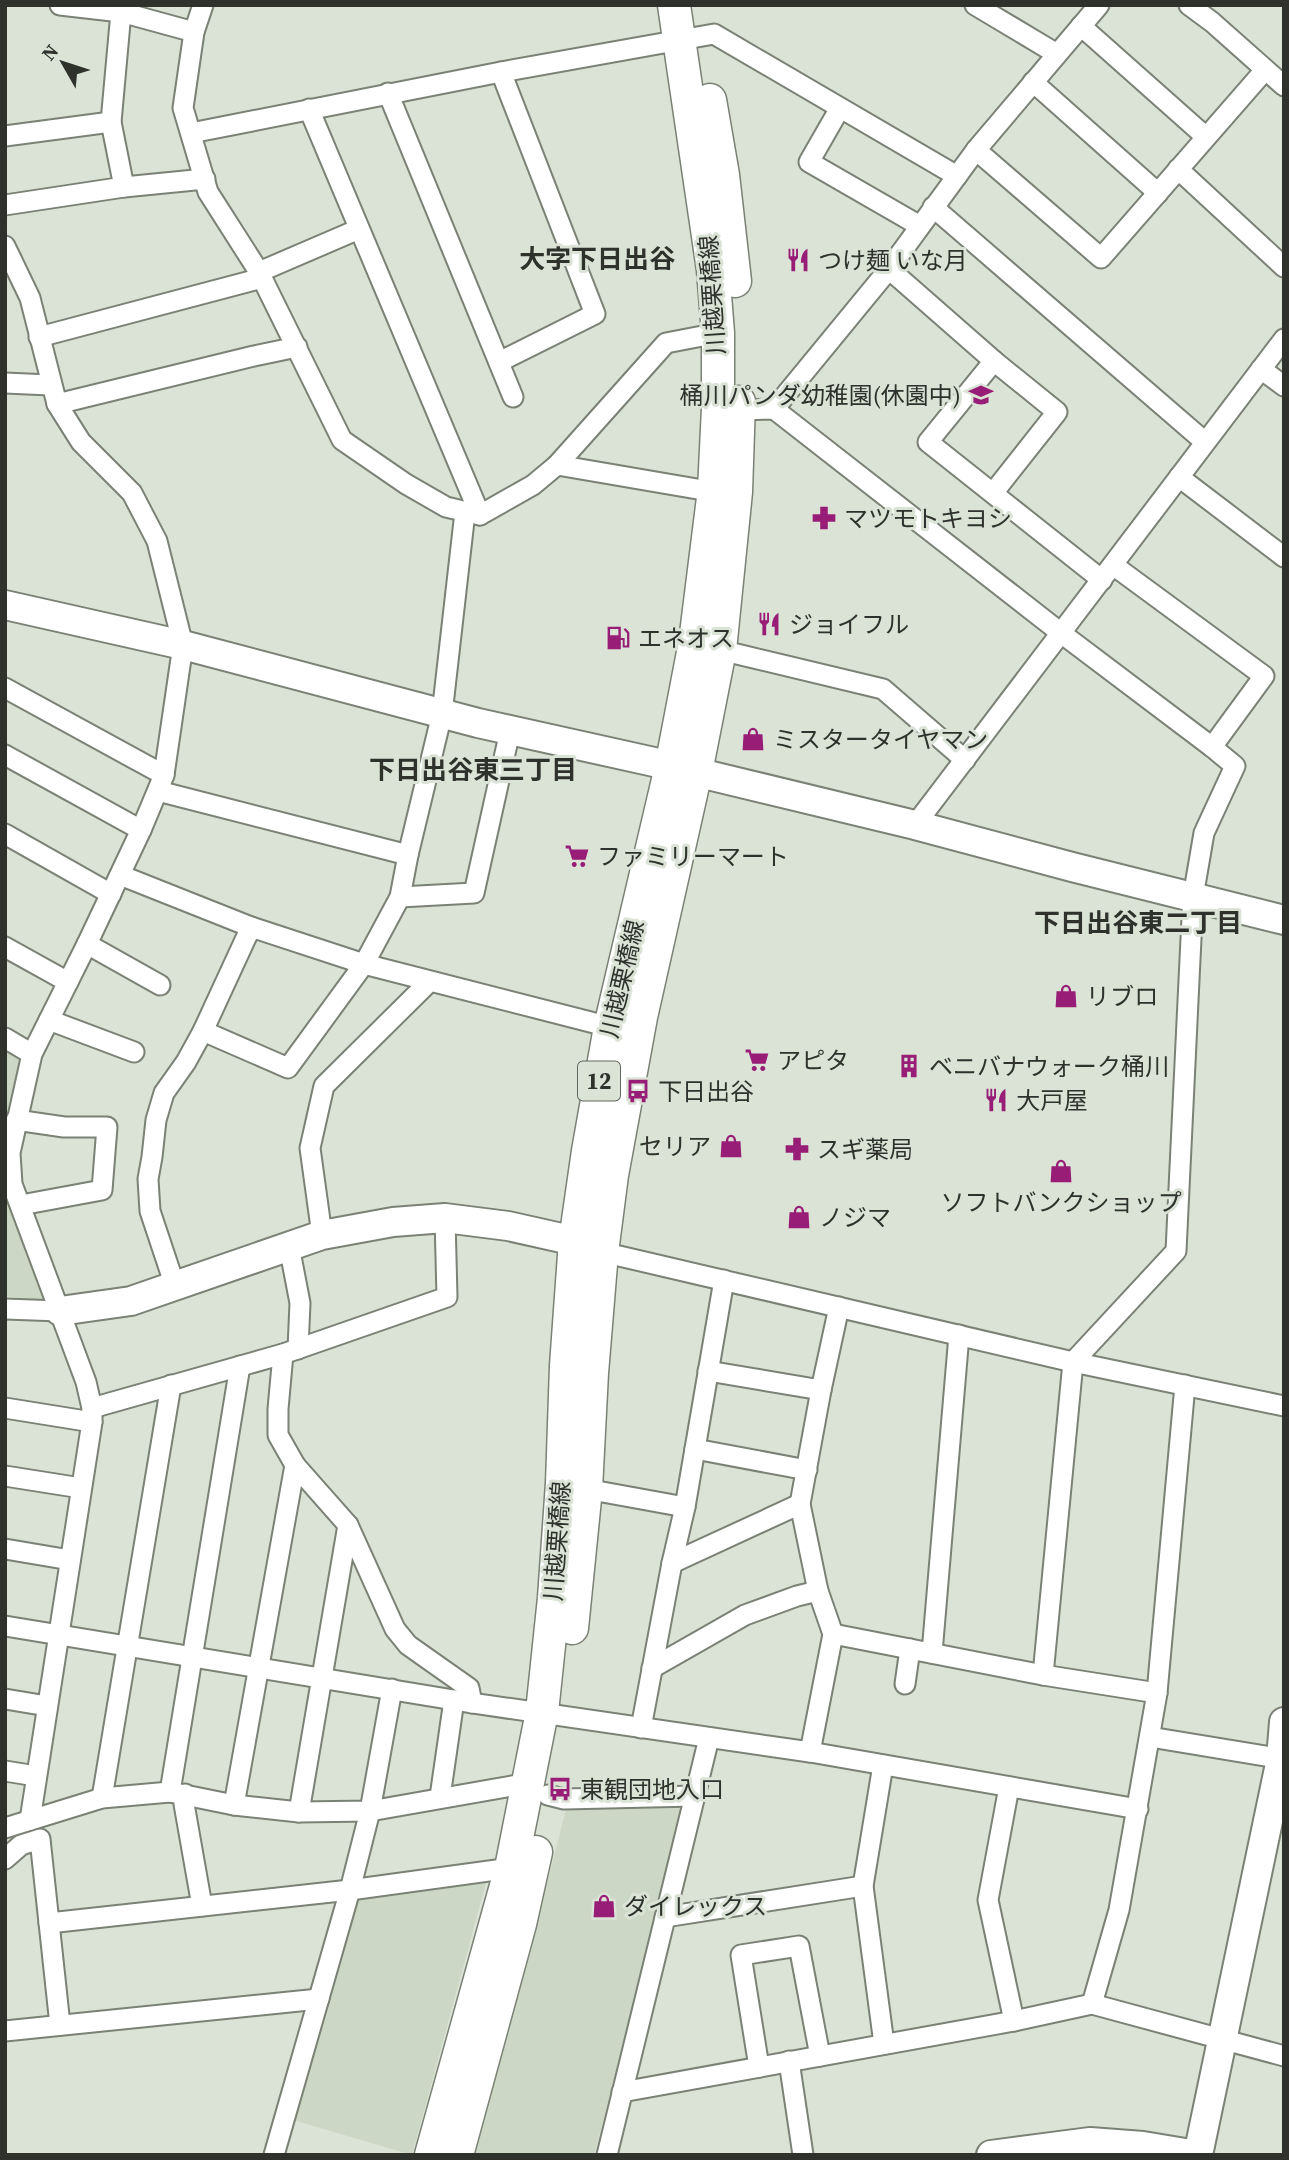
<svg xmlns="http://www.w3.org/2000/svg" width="1289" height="2160" viewBox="0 0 1289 2160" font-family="'Source Serif 4','Noto Sans JP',serif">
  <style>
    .built { fill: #ccd8c5 }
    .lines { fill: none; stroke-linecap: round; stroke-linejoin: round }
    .street-casing { stroke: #7a8175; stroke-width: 23 }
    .secondary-casing { stroke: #7a8175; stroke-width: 32 }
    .primary-casing { stroke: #7a8175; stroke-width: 35 }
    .street { stroke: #fff; stroke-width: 19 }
    .secondary { stroke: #fff; stroke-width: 28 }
    .primary { stroke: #fff; stroke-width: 32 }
    .labels { text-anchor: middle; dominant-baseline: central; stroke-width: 6; stroke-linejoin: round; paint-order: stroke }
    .shield { fill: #dbe3d6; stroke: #62665f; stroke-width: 2 }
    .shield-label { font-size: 23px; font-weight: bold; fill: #2e312c }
    .poi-label { font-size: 24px; fill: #2e312c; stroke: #dbe3d6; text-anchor: start }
    .street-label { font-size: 24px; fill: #2e312c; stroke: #dbe3d6 }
    .neighbourhood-label { font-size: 26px; font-weight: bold; fill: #2e312c; stroke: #dbe3d6 }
  </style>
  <rect width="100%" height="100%" fill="#dbe3d6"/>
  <g class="built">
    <polygon points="5,1049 20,1059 5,1126"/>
    <polygon points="5,1180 48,1293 42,1301 5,1296"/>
    <polygon points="686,1802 594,2155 473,2155 509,2030 567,1806"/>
    <polygon points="486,1883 412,2155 293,2120 359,1897"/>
  </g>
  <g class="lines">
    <g class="street-casing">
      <g id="street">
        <polyline points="203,5 194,32 183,108 208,192 259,272 342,440 406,484 446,507 480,515 533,485 557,465 666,343 718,333"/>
        <polyline points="975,5 1057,54"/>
        <polyline points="1189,5 1212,22 1284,86"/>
        <polyline points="121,12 194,32"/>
        <polyline points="1081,26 1206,137"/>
        <polyline points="1033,82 1158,193"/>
        <polyline points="388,93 513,397"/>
        <polyline points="840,108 809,162 920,226"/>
        <polyline points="309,109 480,515"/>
        <polyline points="191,133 501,72 714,34 957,176"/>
        <polyline points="5,136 111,122"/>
        <polyline points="976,150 1101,258 1265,70"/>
        <polyline points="1178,169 1284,267"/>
        <polyline points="124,187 205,179"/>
        <polyline points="5,205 124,187 111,122 121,12 60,5"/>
        <polyline points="933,207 1205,442"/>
        <polyline points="5,246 30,298 57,404 81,442 132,493 157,541 183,645 164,775 141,830 87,944 32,1054 10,1153 12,1184 86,1382 92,1408 92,1422 30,1820"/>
        <polyline points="889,269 994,361 1057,412 993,493"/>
        <polyline points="259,272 359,229"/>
        <polyline points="39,337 262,278"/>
        <polyline points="994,361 928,442 1102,580"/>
        <polyline points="499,362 595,314 501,72"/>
        <polyline points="1261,369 1284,386"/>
        <polyline points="5,383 50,385"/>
        <polyline points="57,404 254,356 297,347"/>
        <polyline points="774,409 889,269 976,150 1099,5"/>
        <polyline points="739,410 774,409 1061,633 1212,747 1235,766 1204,833 1193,897 1176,1251 1073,1362 1043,1675"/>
        <polyline points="557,465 703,490 714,490"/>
        <polyline points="1179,477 1284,557"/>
        <polyline points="1113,565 1264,676 1212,747"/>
        <polyline points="720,650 883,689 965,760"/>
        <polyline points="5,688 164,775"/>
        <polyline points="5,755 141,830"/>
        <polyline points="158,791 408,855"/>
        <polyline points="915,825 1284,339"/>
        <polyline points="5,834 111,894"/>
        <polyline points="120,875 251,927 364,964 610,1027"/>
        <polyline points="400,897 474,893 510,731"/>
        <polyline points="87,944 160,985"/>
        <polyline points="5,947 68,982"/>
        <polyline points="49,1020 134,1052"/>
        <polyline points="203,1031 288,1068 364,964 400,897 408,855 442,714 465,512"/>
        <polyline points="5,1038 32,1054"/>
        <polyline points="16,1120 64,1127 107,1127 102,1190 21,1205"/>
        <polyline points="322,1235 310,1148 324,1086 429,982"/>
        <polyline points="289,1246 300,1303 298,1349"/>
        <polyline points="602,1252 1073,1362 1284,1406"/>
        <polyline points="175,1286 150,1211 148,1179 152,1157 156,1120 164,1093 186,1062 203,1031 251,927"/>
        <polyline points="5,1309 60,1311"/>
        <polyline points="708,1371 821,1390"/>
        <polyline points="5,1408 92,1422"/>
        <polyline points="92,1408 283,1354 447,1297 445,1218"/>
        <polyline points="695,1449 807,1470"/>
        <polyline points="295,1465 348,1525 395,1629 408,1645 469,1688 472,1703"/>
        <polyline points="5,1476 81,1488"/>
        <polyline points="586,1489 685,1507"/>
        <polyline points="5,1549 70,1560"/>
        <polyline points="672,1563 800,1504"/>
        <polyline points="5,1626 472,1703 810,1752 1138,1809"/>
        <polyline points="833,1634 1043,1675 1157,1693"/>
        <polyline points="932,1653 959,1335"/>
        <polyline points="652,1668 745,1615 797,1596 818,1591"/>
        <polyline points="905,1684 910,1649"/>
        <polyline points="5,1699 47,1706"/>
        <polyline points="641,1728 672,1563 685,1507 724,1280"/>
        <polyline points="1150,1737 1284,1759"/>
        <polyline points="810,1752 833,1634 818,1591 800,1504 821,1390 839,1307"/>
        <polyline points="883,1765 863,1886 884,2044"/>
        <polyline points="5,1771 36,1776"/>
        <polyline points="1009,1787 988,1900 1014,2021"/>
        <polyline points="170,1792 240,1366"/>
        <polyline points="185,1794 184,1804 202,1906"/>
        <polyline points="548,1795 564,1799 695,1796"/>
        <polyline points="440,1797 454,1700"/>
        <polyline points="102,1798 171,1385"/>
        <polyline points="234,1805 295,1465 278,1435 278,1409 283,1354"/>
        <polyline points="299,1812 348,1525"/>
        <polyline points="5,1828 102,1798 170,1792 234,1805 299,1812 370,1811 529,1783"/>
        <polyline points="5,1859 21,1845 40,1839 60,2025"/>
        <polyline points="665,1917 863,1886"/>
        <polyline points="49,1923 350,1890 511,1868"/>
        <polyline points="1092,2004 1284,2056"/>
        <polyline points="5,2031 319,1999"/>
        <polyline points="789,2061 803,2155"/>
        <polyline points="759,2067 741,1955 799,1946 820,2056"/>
        <polyline points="622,2092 1014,2021 1092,2004 1119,1910 1157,1693 1185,1385"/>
        <polyline points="274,2155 350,1890 370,1811 392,1689"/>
        <polyline points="607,2155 709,1738"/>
      </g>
    </g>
    <g class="secondary-casing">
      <g id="secondary">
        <polyline points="5,605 183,645 478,723 654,762 915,825 1072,867 1284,920"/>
        <polyline points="60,1311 131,1301 322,1235 393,1222 445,1218 508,1226 575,1241"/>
        <polyline points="991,2155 1090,2142 1143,2146 1197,2155"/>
        <polyline points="1198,2155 1281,1759 1284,1722"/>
      </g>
    </g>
    <g class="primary-casing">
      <g id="primary">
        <polyline points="710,100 723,175 735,281"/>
        <polyline points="572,1628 586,1489 592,1373 602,1252 612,1175 641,1017 696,772 720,650 736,492 739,402"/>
        <polyline points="431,2155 511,1868 542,1712 554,1598 562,1483 566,1366 575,1241 588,1151 610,1027 671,767 695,642 714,490 718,408 718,333 713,270 674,5"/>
        <polyline points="457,2155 520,1924 536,1852"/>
      </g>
    </g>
    <use href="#street" class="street"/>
    <use href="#secondary" class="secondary"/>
    <use href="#primary" class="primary"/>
  </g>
  <defs>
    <g id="restaurant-bare" transform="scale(1.89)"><path d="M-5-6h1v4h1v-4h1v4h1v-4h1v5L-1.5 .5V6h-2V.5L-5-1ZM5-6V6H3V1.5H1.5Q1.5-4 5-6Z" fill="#981d76" stroke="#dbe3d6" stroke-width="2.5" paint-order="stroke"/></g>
    <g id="school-bare" transform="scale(1.89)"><path d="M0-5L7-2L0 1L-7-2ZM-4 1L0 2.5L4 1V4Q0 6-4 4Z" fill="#981d76" stroke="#dbe3d6" stroke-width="2.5" paint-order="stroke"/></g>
    <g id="pharmacy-bare" transform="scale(1.89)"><path d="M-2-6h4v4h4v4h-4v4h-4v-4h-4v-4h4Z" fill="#981d76" stroke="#dbe3d6" stroke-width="2.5" paint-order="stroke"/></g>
    <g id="fuel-bare" transform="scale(1.89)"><path d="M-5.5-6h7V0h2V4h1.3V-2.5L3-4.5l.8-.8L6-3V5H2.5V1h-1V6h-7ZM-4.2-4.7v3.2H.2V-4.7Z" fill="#981d76" stroke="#dbe3d6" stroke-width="2.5" paint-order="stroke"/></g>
    <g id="shop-bare" transform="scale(1.89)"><path d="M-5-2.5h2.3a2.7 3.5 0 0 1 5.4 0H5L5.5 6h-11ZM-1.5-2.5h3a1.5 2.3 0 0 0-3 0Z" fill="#981d76" stroke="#dbe3d6" stroke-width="2.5" paint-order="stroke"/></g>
    <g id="supermarket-bare" transform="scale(1.89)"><path d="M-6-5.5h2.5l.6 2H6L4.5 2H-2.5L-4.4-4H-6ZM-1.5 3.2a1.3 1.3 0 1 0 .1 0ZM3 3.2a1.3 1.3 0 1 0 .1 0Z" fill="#981d76" stroke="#dbe3d6" stroke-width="2.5" paint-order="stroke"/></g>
    <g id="building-bare" transform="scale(1.89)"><path d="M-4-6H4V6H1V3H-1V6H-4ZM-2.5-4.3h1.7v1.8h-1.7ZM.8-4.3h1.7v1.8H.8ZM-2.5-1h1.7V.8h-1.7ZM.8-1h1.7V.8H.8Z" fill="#981d76" stroke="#dbe3d6" stroke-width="2.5" paint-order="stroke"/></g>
    <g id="bus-bare" transform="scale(1.89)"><path d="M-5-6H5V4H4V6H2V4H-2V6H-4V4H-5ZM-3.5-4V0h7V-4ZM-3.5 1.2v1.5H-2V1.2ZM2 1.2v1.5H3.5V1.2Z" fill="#981d76" stroke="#dbe3d6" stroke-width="2.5" paint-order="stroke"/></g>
  </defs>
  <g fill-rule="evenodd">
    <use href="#restaurant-bare" x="798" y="260"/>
    <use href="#school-bare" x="981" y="395"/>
    <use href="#pharmacy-bare" x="824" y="518"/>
    <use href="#restaurant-bare" x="769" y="624"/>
    <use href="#fuel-bare" x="618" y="638"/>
    <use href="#shop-bare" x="753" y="739"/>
    <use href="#supermarket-bare" x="577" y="856"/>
    <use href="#shop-bare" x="1066" y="996"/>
    <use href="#supermarket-bare" x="757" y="1060"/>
    <use href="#building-bare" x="909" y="1066"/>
    <use href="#bus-bare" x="638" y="1091"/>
    <use href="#restaurant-bare" x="996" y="1100"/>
    <use href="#shop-bare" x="731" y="1146"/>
    <use href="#pharmacy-bare" x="797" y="1149"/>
    <use href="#shop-bare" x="1061" y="1171"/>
    <use href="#shop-bare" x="799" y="1217"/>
    <use href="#bus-bare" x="560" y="1789"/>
    <use href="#shop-bare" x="604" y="1906"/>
  </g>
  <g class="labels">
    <rect class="shield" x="578" y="1061.5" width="42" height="39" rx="5"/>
    <g class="shield-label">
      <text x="599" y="1081">12</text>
    </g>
    <g class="poi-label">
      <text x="818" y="260">つけ麺 いな月</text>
      <text x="961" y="395" text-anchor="end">桶川パンダ幼稚園(休園中)</text>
      <text x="844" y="518">マツモトキヨシ</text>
      <text x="789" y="624">ジョイフル</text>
      <text x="638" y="638">エネオス</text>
      <text x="773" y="739">ミスタータイヤマン</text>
      <text x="597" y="856">ファミリーマート</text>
      <text x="1086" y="996">リブロ</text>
      <text x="777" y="1060">アピタ</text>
      <text x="929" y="1066">ベニバナウォーク桶川</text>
      <text x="658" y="1091">下日出谷</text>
      <text x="1016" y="1100">大戸屋</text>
      <text x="711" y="1146" text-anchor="end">セリア</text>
      <text x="817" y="1149">スギ薬局</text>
      <text x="1061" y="1202" text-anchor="middle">ソフトバンクショップ</text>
      <text x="819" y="1217">ノジマ</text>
      <text x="580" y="1789">東観団地入口</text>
      <text x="624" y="1906">ダイレックス</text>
    </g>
    <g class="street-label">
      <text transform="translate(712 295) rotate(-94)">川越栗橋線</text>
      <text transform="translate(622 979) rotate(-77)">川越栗橋線</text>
      <text transform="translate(557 1541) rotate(-86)">川越栗橋線</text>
    </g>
    <g class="neighbourhood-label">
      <text x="597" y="259">大字下日出谷</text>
      <text x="473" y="770">下日出谷東三丁目</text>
      <text x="1138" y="923">下日出谷東二丁目</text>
    </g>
  </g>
  <rect width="1289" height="2160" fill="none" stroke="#2e312c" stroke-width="14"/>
  <g transform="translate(63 63) rotate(309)" stroke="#dbe3d6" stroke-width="5" paint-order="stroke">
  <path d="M0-5L12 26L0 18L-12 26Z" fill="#2e312c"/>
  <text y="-10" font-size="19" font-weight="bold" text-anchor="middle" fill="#2e312c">N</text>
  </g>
</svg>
